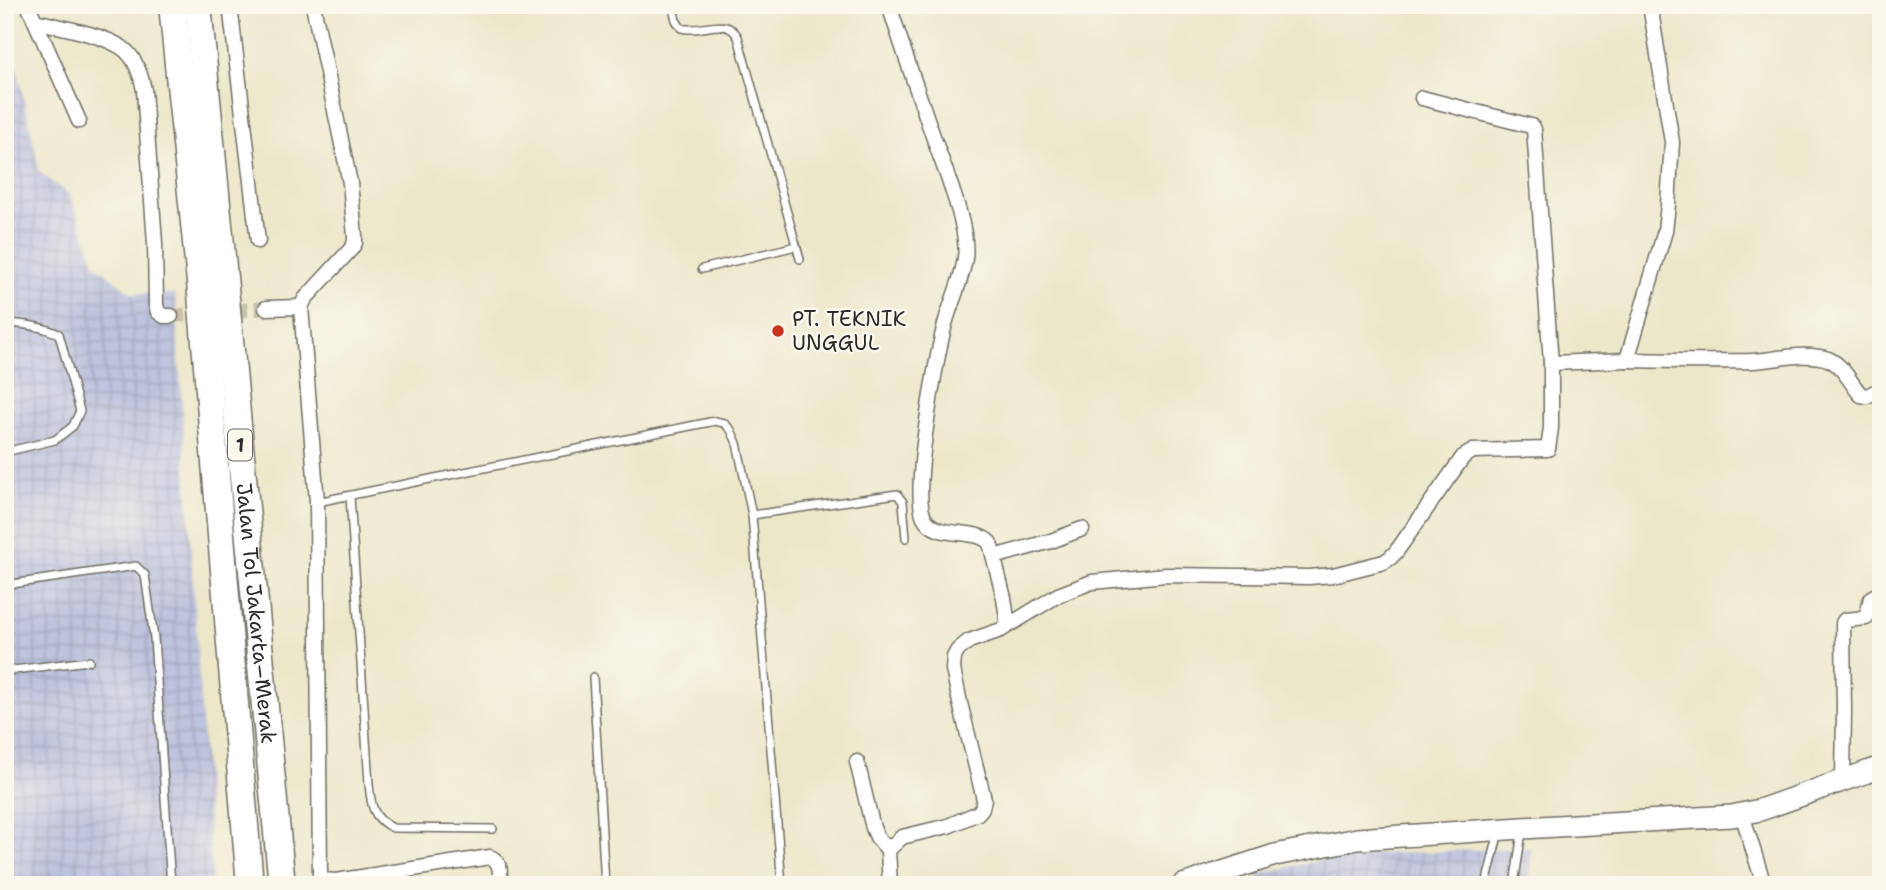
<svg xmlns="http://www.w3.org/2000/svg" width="1886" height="890" viewBox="0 0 1886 890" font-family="'Shantell Sans',sans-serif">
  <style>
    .industrial { fill: url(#industrial-grid) }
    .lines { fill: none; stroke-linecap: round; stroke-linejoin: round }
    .street-tunnel { stroke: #c6c1aa; stroke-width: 14; stroke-dasharray: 14 7; stroke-linecap: butt }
    .lane-casing { stroke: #6f6d63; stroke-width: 10 }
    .street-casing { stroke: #6f6d63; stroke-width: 17 }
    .secondary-casing { stroke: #6f6d63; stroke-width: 24 }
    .highway-casing { stroke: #6f6d63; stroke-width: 29 }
    .lane { stroke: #fff; stroke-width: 7 }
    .street { stroke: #fff; stroke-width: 14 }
    .secondary { stroke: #fff; stroke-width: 21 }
    .highway { stroke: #fff; stroke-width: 26 }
    .poi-dot { fill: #c8321e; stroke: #fbf7ec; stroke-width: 2.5 }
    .labels { text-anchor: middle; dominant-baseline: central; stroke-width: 5; stroke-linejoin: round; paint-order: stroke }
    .shield { fill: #fbf7ec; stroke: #696865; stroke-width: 2 }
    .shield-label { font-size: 19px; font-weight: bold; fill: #2b2b2b }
    .poi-label { font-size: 21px; fill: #2b2b2b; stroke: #fbf7ec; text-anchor: start }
    .street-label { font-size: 21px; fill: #2b2b2b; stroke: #fbf7ec }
  </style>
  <defs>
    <pattern id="industrial-grid" width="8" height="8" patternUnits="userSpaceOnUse" patternTransform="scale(1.75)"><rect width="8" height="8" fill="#bec3de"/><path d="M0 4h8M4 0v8" fill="none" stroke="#a3a8bf"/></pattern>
  </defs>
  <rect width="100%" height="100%" fill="#fbf7ec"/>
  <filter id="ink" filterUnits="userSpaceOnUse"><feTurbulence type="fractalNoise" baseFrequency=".0143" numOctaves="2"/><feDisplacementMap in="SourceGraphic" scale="14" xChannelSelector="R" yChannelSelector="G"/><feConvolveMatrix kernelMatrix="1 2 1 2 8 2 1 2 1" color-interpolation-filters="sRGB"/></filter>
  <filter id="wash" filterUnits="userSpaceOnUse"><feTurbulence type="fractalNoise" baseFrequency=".00686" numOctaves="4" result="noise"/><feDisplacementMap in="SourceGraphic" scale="28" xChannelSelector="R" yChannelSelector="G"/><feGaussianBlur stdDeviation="1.57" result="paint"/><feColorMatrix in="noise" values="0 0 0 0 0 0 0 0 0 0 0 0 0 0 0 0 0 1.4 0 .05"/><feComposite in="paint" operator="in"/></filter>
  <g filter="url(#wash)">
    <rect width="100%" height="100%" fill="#ede7ca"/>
    <g class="industrial">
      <polygon points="5,12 40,173 70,195 95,264 131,293 175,294 212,885 5,885"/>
      <polygon points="1532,848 1528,885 1257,885 1257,874 1346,855"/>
    </g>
  </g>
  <g filter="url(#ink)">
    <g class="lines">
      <polyline class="street-tunnel" points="171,316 266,308"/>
      <g class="lane-casing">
        <g id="lane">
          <path d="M672,5L676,20L681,28C702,34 726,15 738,37L800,259"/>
          <polyline points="702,269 796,246"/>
          <path d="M5,323C25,324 41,326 59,334L80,411L73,426L55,440L5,452"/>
          <path d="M350,496L369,784C371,804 372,819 393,828L493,829"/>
          <polyline points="317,502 715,421 724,423 731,430 737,443 752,515 782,885"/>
          <polyline points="752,515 897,494 903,502 906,538"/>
          <polyline points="5,585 136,566 145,575 154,638 171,885"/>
          <polyline points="5,671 89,661"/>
          <polyline points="593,677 605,885"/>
          <polyline points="5,849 9,885"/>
          <polyline points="1486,885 1499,831"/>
          <polyline points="1514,885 1522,832"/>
        </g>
      </g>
      <g class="street-casing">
        <g id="street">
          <polyline points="28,5 79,121"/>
          <polyline points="230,5 258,241"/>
          <path d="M313,5L350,183L355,236V243L351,249L305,299L301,307L317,502L320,876L322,880L336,881L490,857C502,862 500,873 500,885"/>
          <path d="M889,5C903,49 918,93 933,136C943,166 970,228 965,258C962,280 951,302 945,324C937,356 911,492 924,517C936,541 974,526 990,543L1004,598L1008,625"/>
          <path d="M35,21C60,27 100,34 121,47C135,56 141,75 144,90L155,243L156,305L158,312L164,316H171"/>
          <polyline points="266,308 301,307"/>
          <path d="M1627,360C1668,361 1710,362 1752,361C1776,360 1804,351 1828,359C1843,365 1851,384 1861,395L1867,396L1881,389"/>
          <polyline points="1551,363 1627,360 1665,231 1668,205 1672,142 1650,5"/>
          <polyline points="994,557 1051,541 1082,529"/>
          <polyline points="857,762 873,828 877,837 888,850"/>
          <polyline points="1843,781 1844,711 1843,623 1845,620 1866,618 1871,598 1881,592"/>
          <polyline points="1742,814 1764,885"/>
          <polyline points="890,885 888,850 902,837 948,826 978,813 982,808 984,799 960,703 953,669 954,657 958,650 969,641 1001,630 1058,595 1092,582 1166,575 1309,577 1333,575 1384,562 1390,558 1396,552 1463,457 1473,451 1548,449 1551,428 1551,363 1534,129 1531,126 1422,98"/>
        </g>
      </g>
      <g class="secondary-casing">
        <polyline id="secondary" points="1183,885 1275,855 1357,839 1522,828 1732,816 1760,810 1881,767"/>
      </g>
      <g class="highway-casing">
        <g id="highway">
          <polyline points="172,5 200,282 250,885"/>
          <path id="s1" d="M198,5L282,885"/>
        </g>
      </g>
      <use href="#lane" class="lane"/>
      <use href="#street" class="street"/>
      <use href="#secondary" class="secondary"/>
      <use href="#highway" class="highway"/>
    </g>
  </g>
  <circle class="poi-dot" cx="778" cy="331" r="7"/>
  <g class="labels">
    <rect class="shield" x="228" y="429.5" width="24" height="31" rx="5"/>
    <g class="shield-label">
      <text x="240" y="445">1</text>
    </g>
    <g class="poi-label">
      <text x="792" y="319">PT. TEKNIK<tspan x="792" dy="24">UNGGUL</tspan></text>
    </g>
    <g class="street-label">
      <text stroke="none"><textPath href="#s1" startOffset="611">Jalan Tol Jakarta–Merak</textPath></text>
    </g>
  </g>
  <rect width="1886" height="890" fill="none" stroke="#fbf7ec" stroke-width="28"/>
</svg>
